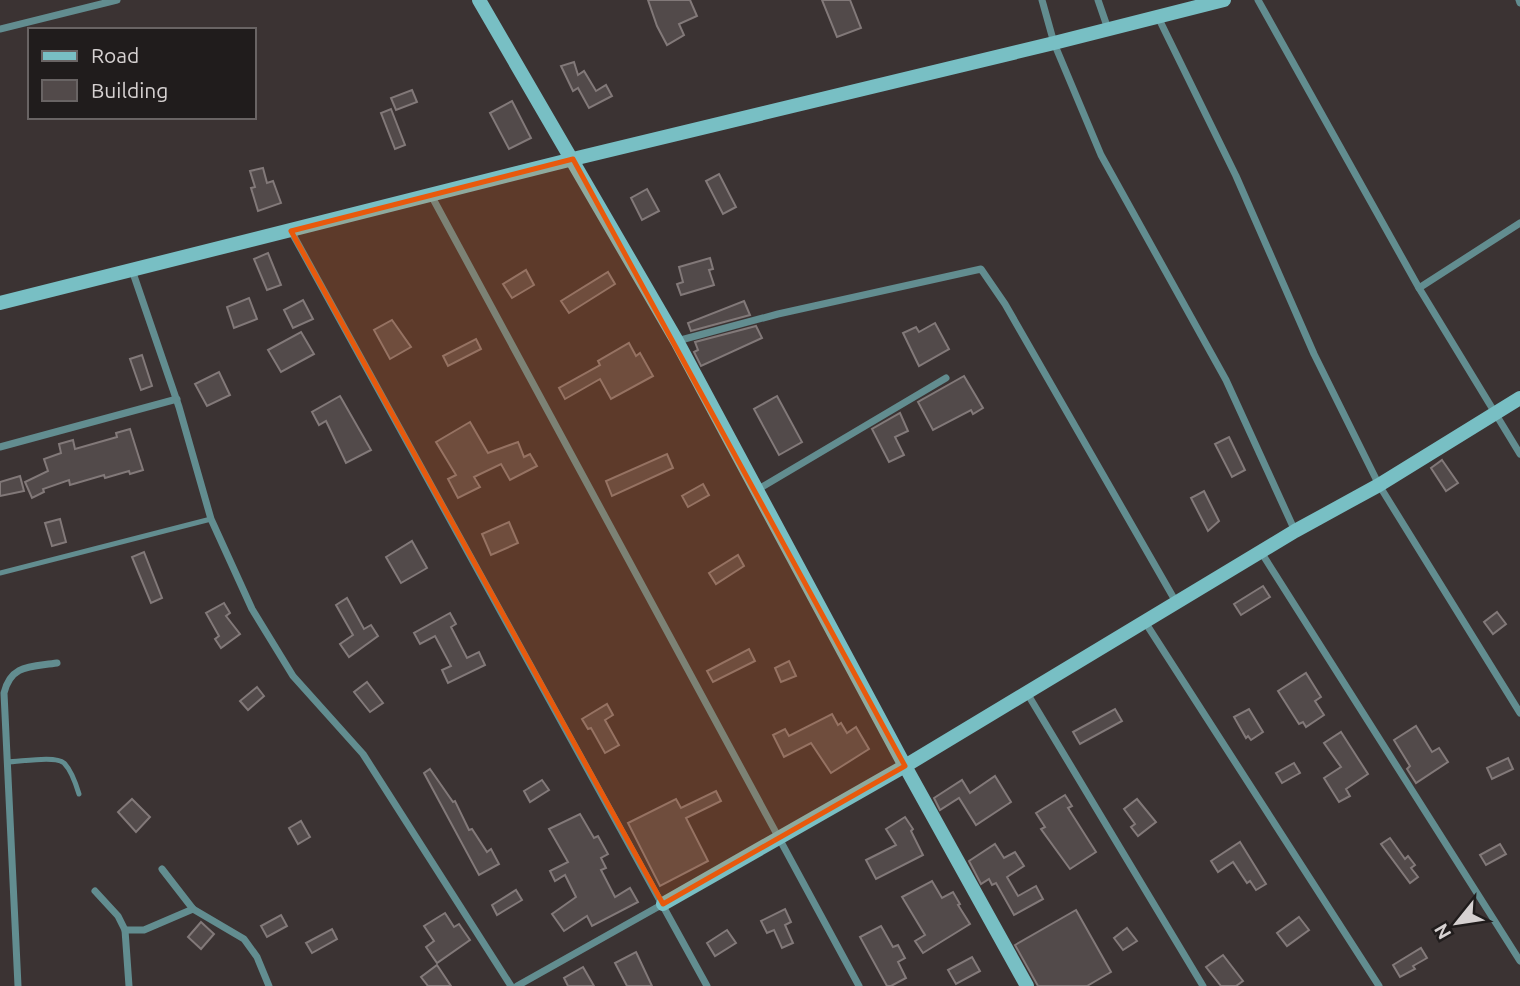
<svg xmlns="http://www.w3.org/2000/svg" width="1520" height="986" viewBox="0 0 1520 986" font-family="Ubuntu,sans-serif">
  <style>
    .building { fill: #524a4a; stroke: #827979; stroke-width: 2 }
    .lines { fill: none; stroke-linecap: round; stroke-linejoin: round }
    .lane { stroke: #628d90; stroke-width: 5 }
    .street { stroke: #628d90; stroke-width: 7 }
    .secondary { stroke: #78bfc4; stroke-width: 14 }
    .marked { fill: #e8590c; fill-opacity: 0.2; stroke: #e8590c; stroke-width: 5; stroke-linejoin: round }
  </style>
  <rect width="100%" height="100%" fill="#3b3333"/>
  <g class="building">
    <polygon points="648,0 690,0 697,16 679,24 684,35 667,45 657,26"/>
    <polygon points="822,0 850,0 861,28 837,37"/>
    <polygon points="574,62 578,75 584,71 596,91 606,85 612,96 589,108 578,88 573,91 561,66"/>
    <polygon points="412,90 417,102 396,110 391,98"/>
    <polygon points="512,101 531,138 509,149 490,113"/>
    <polygon points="391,109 405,145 395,149 381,113"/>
    <polygon points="263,168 267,183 273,181 281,203 258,211 251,188 255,187 250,171"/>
    <polygon points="719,174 736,207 723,214 706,181"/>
    <polygon points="647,189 659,211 642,220 631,198"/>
    <polygon points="268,253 281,285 267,290 254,259"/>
    <polygon points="710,258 713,269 709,270 714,285 681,295 677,284 683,282 679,267"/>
    <polygon points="526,270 534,285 512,298 503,284"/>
    <polygon points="608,272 615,284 569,313 561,301"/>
    <polygon points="249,298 257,319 234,328 227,307"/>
    <polygon points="303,300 313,319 293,328 284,310"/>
    <polygon points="744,301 750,315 691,331 688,323"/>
    <polygon points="392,320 411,347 390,359 374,330"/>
    <polygon points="935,323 949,349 919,366 903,333 916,327 919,332"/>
    <polygon points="756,326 762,338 701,366 694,352 698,350 695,342"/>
    <polygon points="301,332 314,354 281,372 268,350"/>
    <polygon points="476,339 481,349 448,366 443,356"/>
    <polygon points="629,343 636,356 640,353 653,376 611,399 600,379 565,399 559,388 600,365 598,361"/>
    <polygon points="142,355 152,386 141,390 130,359"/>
    <polygon points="219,372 230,395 207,406 195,384"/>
    <polygon points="964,376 983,408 973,414 971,410 933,430 918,402"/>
    <polygon points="340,396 371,450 346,463 326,421 319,425 312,412"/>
    <polygon points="777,396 802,442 779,455 754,409"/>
    <polygon points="900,413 908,431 895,437 904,455 889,462 872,429"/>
    <polygon points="470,422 488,453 518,442 524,457 530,454 537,466 510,480 501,464 474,477 480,487 458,498 448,479 456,475 436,442"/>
    <polygon points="130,429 143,470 130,474 129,471 105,478 104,475 70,485 69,480 43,489 44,492 32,498 25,482 48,471 44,459 61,453 59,444 73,440 75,449 117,437 116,433"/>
    <polygon points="1229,437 1245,470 1232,477 1215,444"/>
    <polygon points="667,454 673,468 612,496 606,481"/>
    <polygon points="1442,460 1458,483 1446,491 1431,468"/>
    <polygon points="20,476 24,491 0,496 0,482"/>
    <polygon points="703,484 709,495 688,507 682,496"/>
    <polygon points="1204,491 1219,521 1208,531 1191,498"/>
    <polygon points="60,519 66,542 52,546 45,523"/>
    <polygon points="509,522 518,543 491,555 482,534"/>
    <polygon points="412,541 427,568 401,583 386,557"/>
    <polygon points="144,552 162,598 151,603 132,557"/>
    <polygon points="738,555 744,566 716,584 709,573"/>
    <polygon points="1263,586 1270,597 1241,615 1234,604"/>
    <polygon points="347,598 364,629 371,625 378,636 349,657 340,644 353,635 336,605"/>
    <polygon points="224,603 230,613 226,616 240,634 221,648 215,639 219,636 206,613"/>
    <polygon points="1497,612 1506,624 1493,634 1484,622"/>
    <polygon points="450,613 456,624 451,627 467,658 479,652 485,665 448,683 442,670 451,666 435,636 420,644 414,633"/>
    <polygon points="749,649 755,661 713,682 707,671"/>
    <polygon points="789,661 796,676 781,682 775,668"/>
    <polygon points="1306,673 1321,697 1315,701 1324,715 1306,727 1303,722 1299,724 1278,691"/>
    <polygon points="367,682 383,703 370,712 354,692"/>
    <polygon points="257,687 264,696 248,710 240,701"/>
    <polygon points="607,704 613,715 605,720 619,745 605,753 591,728 588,729 582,719"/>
    <polygon points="1115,709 1122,721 1080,744 1073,732"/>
    <polygon points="1249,709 1263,732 1251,740 1248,736 1246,738 1234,717"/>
    <polygon points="832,714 838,725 841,723 847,733 856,727 869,749 831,773 811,743 784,757 773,735 785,729 789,736"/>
    <polygon points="1416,726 1432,752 1439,748 1448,762 1416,783 1407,769 1410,766 1394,740"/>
    <polygon points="1341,732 1368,774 1346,789 1350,796 1339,802 1324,778 1341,767 1324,743"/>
    <polygon points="1508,758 1513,769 1492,779 1487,768"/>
    <polygon points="1294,763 1300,773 1282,783 1276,773"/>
    <polygon points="430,769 453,802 455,801 469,830 472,829 487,852 491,849 499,864 479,875 424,773"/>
    <polygon points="995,776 1011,802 976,825 959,798 940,810 934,798 962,780 970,793"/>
    <polygon points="542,780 549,790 530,802 524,791"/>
    <polygon points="716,791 721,801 686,818 708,861 660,886 628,823 676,799 681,808"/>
    <polygon points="1065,795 1072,806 1068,808 1096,852 1070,869 1041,829 1045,827 1036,813"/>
    <polygon points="132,799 150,817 136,832 118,812"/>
    <polygon points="1137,799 1156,822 1138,836 1131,827 1135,824 1124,809"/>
    <polygon points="580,814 594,838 598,836 608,854 601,858 606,868 601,870 615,897 630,888 638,902 592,926 587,916 564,931 552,914 576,897 565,875 555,881 550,871 568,862 549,829"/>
    <polygon points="905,817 913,829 911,831 923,855 876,879 866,860 896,845 886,829"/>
    <polygon points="301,821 310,837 298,844 289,828"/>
    <polygon points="1390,838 1405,859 1408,856 1415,865 1411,868 1418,877 1410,883 1381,844"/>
    <polygon points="1240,842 1266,884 1256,890 1250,881 1247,883 1233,862 1218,872 1211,861"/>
    <polygon points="995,844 1004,858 1015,852 1024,866 1007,877 1018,896 1036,886 1043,899 1014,915 996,883 992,885 989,879 981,884 969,861"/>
    <polygon points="1500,844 1506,854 1486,865 1480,855"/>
    <polygon points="932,881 942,898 953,892 960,904 958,905 970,924 923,953 915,941 925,935 902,897"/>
    <polygon points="516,890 522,900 497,915 492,905"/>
    <polygon points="785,909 791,922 785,925 793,943 782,948 774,930 767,933 761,921"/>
    <polygon points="1076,910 1111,972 1087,986 1038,986 1015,945"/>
    <polygon points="445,913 454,927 459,924 470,940 437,963 426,947 434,941 424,926"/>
    <polygon points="281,915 287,926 267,937 261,926"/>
    <polygon points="1299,917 1309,930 1287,946 1277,933"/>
    <polygon points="201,922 214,934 201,949 188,937"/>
    <polygon points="881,926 893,947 898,945 905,958 898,962 906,978 891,986 887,986 860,937"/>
    <polygon points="1127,928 1137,941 1123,950 1114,938"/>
    <polygon points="332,929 337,939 312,953 306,943"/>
    <polygon points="727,930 736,943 715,956 707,943"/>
    <polygon points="1421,948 1427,958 1413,966 1415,969 1400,977 1393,965"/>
    <polygon points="636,952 652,986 627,986 615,963"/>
    <polygon points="1223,955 1243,981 1236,986 1221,986 1206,967"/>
    <polygon points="972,957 980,971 956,984 948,970"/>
    <polygon points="437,965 451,986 428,986 421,977"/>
    <polygon points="583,967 594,986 568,986 564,978"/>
  </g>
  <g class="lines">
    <g class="lane">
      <polyline points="0,573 211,519"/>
      <path d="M7,762C20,762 55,755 64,763C72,771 76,784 79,794"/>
    </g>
    <g class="street">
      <polyline points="1042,0 1054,43 1101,155 1226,380 1295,531"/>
      <polyline points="1098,0 1108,29"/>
      <polyline points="1258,0 1419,288"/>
      <polyline points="1519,0 1520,3"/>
      <polyline points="1158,17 1236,176 1314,354 1379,485 1520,713"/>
      <polyline points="0,29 117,0"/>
      <polyline points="431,195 859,986"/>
      <polyline points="1520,223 1419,288 1520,454"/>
      <polyline points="291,231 707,986"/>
      <polyline points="132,270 179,407 211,519 252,609 293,676 363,754 511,986"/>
      <polyline points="677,341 778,314 981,269 1005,304 1176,602"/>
      <polyline points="0,447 177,399"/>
      <polyline points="757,490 946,378"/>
      <polyline points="1261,552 1520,961"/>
      <polyline points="1145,622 1379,986"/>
      <polyline points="1027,693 1203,986"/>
      <polyline points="162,869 193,909 244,939 257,957 269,986"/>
      <polyline points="95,891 118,916 125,930 129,986"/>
      <polyline points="125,930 144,930 193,909"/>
      <path d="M18,986L4,693C11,664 31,667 57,663"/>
      <polyline points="517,986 663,904"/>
    </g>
    <g class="secondary">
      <polyline points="479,0 677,341 905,766 1027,986"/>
      <polyline points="0,303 573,159 1054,43 1224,0"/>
      <polyline points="663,904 905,766 1295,531 1379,485 1520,398"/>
    </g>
  </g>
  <path class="marked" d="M573,159L905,766L663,904L291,231Z"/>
  <rect x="28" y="28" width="228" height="91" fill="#201c1c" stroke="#696464" stroke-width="2"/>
  <rect x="42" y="51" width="35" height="10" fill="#78bfc4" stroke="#696464" stroke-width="2"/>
  <text x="91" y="63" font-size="21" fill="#d6d1d1">Road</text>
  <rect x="42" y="80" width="35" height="21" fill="#524a4a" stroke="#696464" stroke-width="2"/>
  <text x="91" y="98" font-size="21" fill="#d6d1d1">Building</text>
  <g transform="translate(1457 923) rotate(240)" stroke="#201c1c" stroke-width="5" paint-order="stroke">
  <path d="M0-5L12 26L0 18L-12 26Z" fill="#d6d1d1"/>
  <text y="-10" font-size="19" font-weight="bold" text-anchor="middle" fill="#d6d1d1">N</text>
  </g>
</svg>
